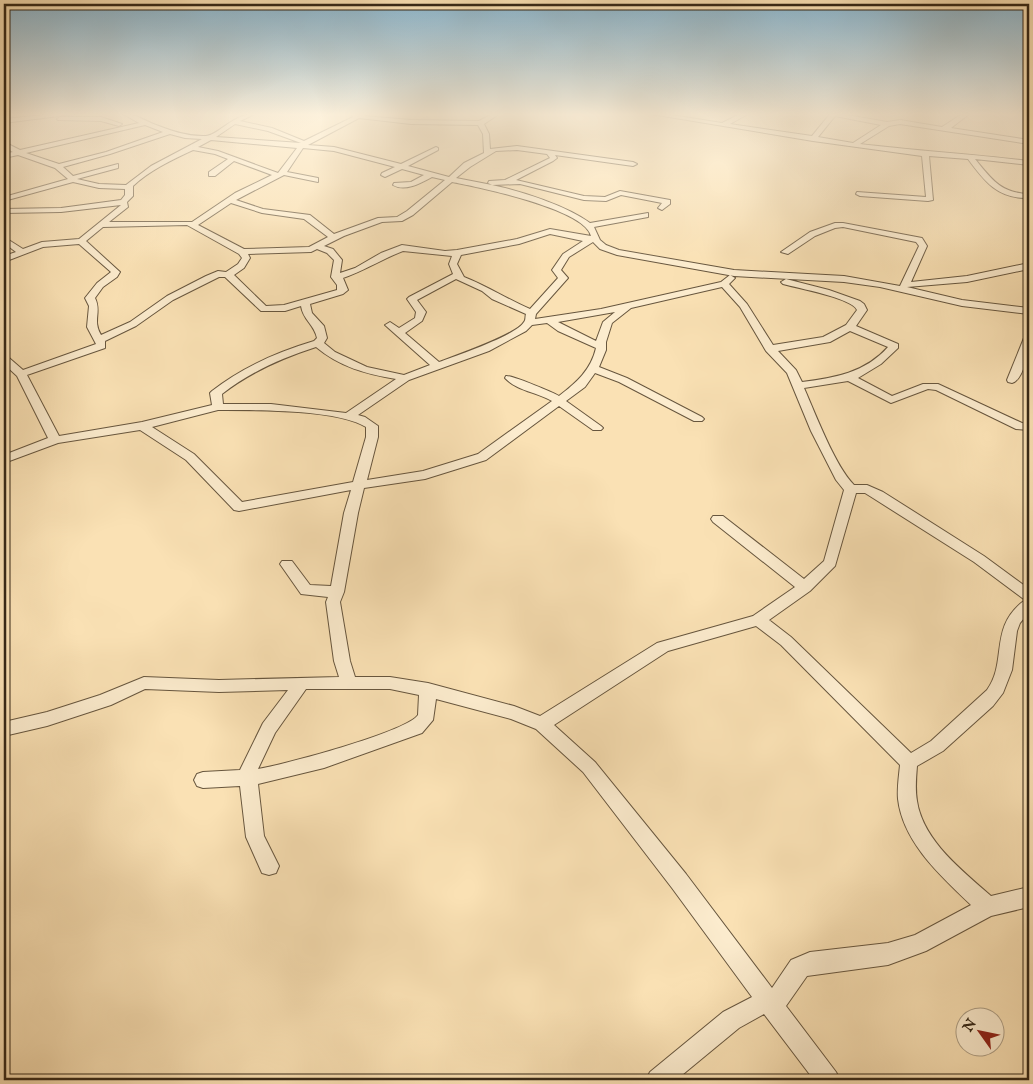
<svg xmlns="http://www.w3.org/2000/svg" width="1033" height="1084" viewBox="0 0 1033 1084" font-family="'IM FELL English',serif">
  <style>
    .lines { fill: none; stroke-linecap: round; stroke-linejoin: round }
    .minor-casing { stroke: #67563e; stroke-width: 2 }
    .minor { fill: #fcecce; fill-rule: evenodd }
  </style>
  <rect width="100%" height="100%" fill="#fae1b4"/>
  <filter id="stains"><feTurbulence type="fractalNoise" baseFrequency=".004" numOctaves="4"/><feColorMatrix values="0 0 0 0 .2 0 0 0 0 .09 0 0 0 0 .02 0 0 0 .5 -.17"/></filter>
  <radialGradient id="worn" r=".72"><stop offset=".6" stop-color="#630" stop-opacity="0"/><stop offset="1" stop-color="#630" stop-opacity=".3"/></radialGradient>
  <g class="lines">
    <g class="minor-casing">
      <g id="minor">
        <polygon points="55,114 74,114 4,123 4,119"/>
        <path d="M123,114C135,113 145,121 156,125C171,131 190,137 206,136C219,135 232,114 255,114L240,121L272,128L304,141L353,117L351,114H366L364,116L411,120L479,121L492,114H499L484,124L489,134L490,149L517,146L633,162L637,164L633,166L555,155L557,158L553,161L516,180L584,196L605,197L620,191L670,200V204L662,210L658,208L662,203L621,195L606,201L584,200L520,184L492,185C521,191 567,206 590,223L648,213V217L594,227L600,240L606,245L619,250L734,270L844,276L900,286L919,246L916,242L843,227L835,228L815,236L788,254L781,252L810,232L835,223H843L922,238L927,246L911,282L967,276L1029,263V269L967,282L907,287L962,300L1029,308V314L962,306L880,287L844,282L734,276L617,255L600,249L593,242L569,257L561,270L568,278L536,314L535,319L601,309L721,282L730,275L735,278L729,284L747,304L773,345L823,337L846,325L857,310C852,298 797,288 783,284L781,282L786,279L829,290L860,301L864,304L867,310L856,326L898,344V348L881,364L858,378L892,396L923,384H938L1022,423L1029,424V430L1016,429L936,390L928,389L891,403L848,381L804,388C816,415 835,466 854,485H867L883,492L984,556L1029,589V612L1020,623L1017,631L1012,670L1003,693L993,706L943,751L917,766C916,778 915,789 917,801C923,841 963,871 991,896L1029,887V907L991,916L926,951L888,965L807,976L786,1006L836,1072L840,1080H814L764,1014L739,1028L676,1080H646L650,1072L723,1012L752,997L672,888L583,772L536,729L511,719L436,699L433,720L422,733L324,768L258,784L264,836L279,866L276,873L269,875L262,873L246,837L240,786L203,788L197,786L194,780L197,774L203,772L240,770L263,723L288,690L219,692L145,689L111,705L47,726L4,736V722L47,712L100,695L144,677L219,680L339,677L334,661L326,602L328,597L301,594L280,564L282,561H292L310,585L331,586L344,513L351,490L239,511L234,510L186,460L140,430L58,443L4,463V455L48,438L17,376L4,364V356L8,357L23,370L96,344L87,327L89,306L85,298L97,283L111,272L79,244L43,247L4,262V256L16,252L4,243V237L23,249L42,242L79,239L121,205L61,212L4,213V209L61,208L121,200L125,195V189L99,188L73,182L4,201V197L68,179L55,168L18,155L4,158V154L13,152L4,147V142L20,150L139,123ZM359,118L411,124L478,125L483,134L484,153L464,163L449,177L408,166L438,150V148L436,147L401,164L334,147L308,145ZM235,124L268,131L301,143L216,137ZM145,125L163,132L106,152L59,164L26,153ZM170,134L185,138L202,139L151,166L126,185L99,184L77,179L118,168V164L73,176L63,167L110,154ZM211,140L297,148L278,173L218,151L198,147ZM303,148L334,151L395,167L382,173L381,175L385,177L402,169L424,175L411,182L394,183L393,185C405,192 421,183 432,177L445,180L407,211L397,217L378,218L334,234L310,215L263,209L236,200L284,175L318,182V178L287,172ZM193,150L215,154L228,159L209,172V176H215L234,161L272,175L235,193L192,222H109L128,207L127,202L133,196V186C150,170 172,160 193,150ZM517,150L547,154L550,158L505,180L489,181L488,183L492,185L456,178L470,167L496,151ZM452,182C478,187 585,209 591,236L550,229L517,239L457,250L445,251L402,245L381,253L355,268L340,273L342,260L333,249L324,246L344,236L382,222L402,221L413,215ZM231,203L262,213L304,219L328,237L309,247L244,249L198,225ZM187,225L239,254L242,258L238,264L226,272L218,271L206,276L167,296L130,322L101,335C92,320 102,312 95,298L103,287L117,277L120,272L86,241L103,227ZM550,234L583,241L563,254L552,270L558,278L530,309C507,299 487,286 464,277L457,264L461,255L519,244ZM317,249L327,253L334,260L331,277L337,285V290L284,305L266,306L234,275L244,268L250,258L248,254L311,252ZM403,251L452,256L449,264L453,274L409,297L407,299L416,312L415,318L399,328L390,322L385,325L430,365L404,375L367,367L335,352L324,343L327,338L324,326L312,313L310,304L343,294L348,290L343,278C364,271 382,259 403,251ZM219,277H225L261,311H285L301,306C303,320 314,324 317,338L314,341C277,352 243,367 212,391L210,393L212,405L142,422L59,436L27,375L105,348V341L136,326L173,300ZM456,279L482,291L492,299L526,314C525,317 526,320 524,322C517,335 455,356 439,362L405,333L422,321L426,312L417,300ZM722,287L740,307L766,351L787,373L811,431L836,480L844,490L824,561L804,579L723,516H713L711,519L713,522L795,587L753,616L657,643L540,716L514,706L428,683L390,677H355L350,661L340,602L344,592L358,513L364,488L425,479L486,460L559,406L593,430H601L603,428L601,426L566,401L585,387L595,373L619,382L694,421H702L704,419L702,417L627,378L599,367L606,350V342L612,323L631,308ZM615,312L603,322L596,341L558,322ZM547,323L558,331L596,348C591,370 576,383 559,396C552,392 511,375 506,376L505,378C517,391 537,392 552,401L478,454L423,471L367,480L378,437V426L365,417L358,415L409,380L489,351L526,331L532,325ZM850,331L888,347C865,373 834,378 802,382L796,370L778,351L830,342ZM316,347C340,367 366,374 396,379L346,413L271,404H223L222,394C250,372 282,358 316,347ZM218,410C254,410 337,409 366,427V437L353,482L242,502L194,454L152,427ZM856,493H865L873,498L974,562L1025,600C988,627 1008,661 987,690L931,741L911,753L791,637L769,620L810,591L835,566ZM756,626L781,645L900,765C899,776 897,788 898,799C903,843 942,877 971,905L915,935L888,943L810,952L791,960L772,988L686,874L595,762L554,725L668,651ZM306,689H390L419,695L418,715C406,732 283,765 258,769L275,733Z"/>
        <path d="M651,114H665L722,123L740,114H748L730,124L812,136L830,114H842L887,122L900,120L942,127L962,114H969L951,128L1029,140V144L900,124L889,126L860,144C917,151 973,154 1029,161V165L975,159C992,180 1001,193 1029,194V198C998,199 985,182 968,159L929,156L933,200L928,201L860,196L856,194L857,192L926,197L922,156L813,141ZM835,116L881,125L853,143L818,137Z"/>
        <polygon points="60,117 101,117 122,124 119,126 101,121 58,120 57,119"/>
        <path d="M1029,335C1030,346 1024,380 1012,383L1008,382L1007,380L1024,338Z"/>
      </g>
    </g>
    <use href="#minor" class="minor"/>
  </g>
  <linearGradient id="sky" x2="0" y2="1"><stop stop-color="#8bb8d2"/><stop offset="0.43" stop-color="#fdf2dd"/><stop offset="1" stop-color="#fdf2dd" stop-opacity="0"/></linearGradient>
  <rect width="1033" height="266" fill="url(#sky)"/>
  <rect width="1033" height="1084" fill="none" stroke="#fae1b4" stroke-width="20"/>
  <rect x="5" y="5" width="1023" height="1074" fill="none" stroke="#362817" stroke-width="2.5"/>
  <rect x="10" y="10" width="1013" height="1064" fill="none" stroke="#362817"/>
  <g transform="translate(980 1032) rotate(303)"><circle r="24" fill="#fcecce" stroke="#ad9e85"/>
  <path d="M0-4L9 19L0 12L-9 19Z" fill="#8f2418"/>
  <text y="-8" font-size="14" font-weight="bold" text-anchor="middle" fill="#362817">N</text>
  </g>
  <rect width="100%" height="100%" filter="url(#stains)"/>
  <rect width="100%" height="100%" fill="url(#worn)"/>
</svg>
